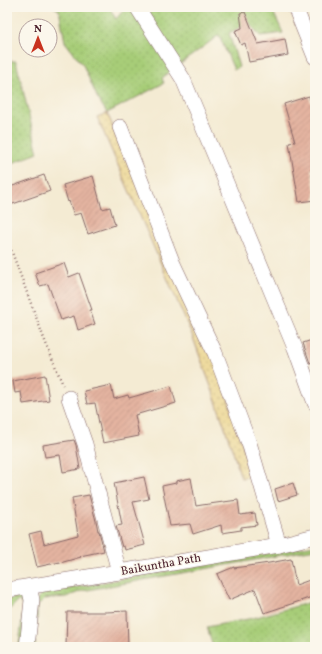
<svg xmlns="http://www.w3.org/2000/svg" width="322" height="654" viewBox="0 0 322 654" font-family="Vollkorn,serif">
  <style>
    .grass { fill: url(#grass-dots); stroke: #787652 }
    .sand { fill: url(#sand-dots); stroke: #9c7c64 }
    .building { fill: url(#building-hatch) }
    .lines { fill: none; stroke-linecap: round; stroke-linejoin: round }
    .minor-casing { stroke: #866666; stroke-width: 16 }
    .path { stroke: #866666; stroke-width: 2.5; stroke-dasharray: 1 3; stroke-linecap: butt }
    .minor { stroke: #fff; stroke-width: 15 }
    .labels { text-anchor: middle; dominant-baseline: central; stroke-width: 3; stroke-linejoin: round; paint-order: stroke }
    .street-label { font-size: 12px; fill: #4a1f2b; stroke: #fbf7ec }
  </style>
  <defs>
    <pattern id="grass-dots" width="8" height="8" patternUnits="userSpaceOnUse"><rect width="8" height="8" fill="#a7cd78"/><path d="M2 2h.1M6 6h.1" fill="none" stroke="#91b068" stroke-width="1.8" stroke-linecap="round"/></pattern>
    <pattern id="sand-dots" width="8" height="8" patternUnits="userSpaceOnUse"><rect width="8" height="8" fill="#eeda9e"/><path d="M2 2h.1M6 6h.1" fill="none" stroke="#cebb88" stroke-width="1.8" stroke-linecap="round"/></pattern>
    <pattern id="building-hatch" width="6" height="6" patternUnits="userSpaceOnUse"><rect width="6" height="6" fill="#e4b4a0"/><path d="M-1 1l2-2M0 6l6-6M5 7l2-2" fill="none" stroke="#c59a8a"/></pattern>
  </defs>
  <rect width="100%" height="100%" fill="#fbf7ec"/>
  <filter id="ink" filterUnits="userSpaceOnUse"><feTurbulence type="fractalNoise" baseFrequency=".025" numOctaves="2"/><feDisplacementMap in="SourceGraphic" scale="8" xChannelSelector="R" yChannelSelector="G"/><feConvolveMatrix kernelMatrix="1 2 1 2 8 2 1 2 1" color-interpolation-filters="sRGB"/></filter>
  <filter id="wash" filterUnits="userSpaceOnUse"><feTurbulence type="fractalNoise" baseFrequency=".012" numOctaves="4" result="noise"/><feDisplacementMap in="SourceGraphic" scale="16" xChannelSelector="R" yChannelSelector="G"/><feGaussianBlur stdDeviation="0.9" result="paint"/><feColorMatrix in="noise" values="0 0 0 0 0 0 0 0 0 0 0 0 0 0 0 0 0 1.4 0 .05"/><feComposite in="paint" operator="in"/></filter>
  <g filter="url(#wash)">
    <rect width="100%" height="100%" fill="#f4ebd3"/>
    <g class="grass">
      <polygon points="54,7 109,7 116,19 126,7 271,7 283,33 260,36 249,22 229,33 239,67 234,70 219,35 162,78 164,83 107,113 97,97 83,65 65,42 59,10"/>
      <polygon points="7,61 16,61 38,153 7,165"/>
      <polygon points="315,545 315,549 82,591 66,597 44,599 38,605 35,647 31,647 38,598 43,593"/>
      <polygon points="21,597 25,601 23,647 19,647 23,607 19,600 7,612 7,599"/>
      <polygon points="315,601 315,647 213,647 207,627 253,618"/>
    </g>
    <polygon class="sand" points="107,113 189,299 219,370 252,475 241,478 236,461 213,392 192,335 97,117"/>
    <g id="blocks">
      <g class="building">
        <polygon points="245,12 258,44 285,39 288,55 249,62 245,43 241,45 235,31 242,28 240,13"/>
        <polygon points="309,96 315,114 315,168 311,169 315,191 315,200 299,202 289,143 295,142 284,104"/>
        <polygon points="44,175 50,191 7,206 7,188"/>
        <polygon points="93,176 102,209 110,207 115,225 88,234 81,213 74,215 69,201 68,202 63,185"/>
        <polygon points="64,263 69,277 79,273 92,310 90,310 95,324 78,330 74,316 61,320 48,284 40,286 35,273"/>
        <polygon points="315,339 315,361 310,363 303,343"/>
        <polygon points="45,375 49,400 23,404 21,392 15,393 13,381"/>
        <polygon points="111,385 114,399 128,395 129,398 171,386 176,403 135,415 139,436 103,443 95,403 87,404 84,391"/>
        <polygon points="74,440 76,445 80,469 63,472 60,455 45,457 43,445"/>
        <polygon points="144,477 149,499 133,502 145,545 125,550 124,546 122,547 116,526 122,525 114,483"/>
        <polygon points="191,478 196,506 202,505 238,500 240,515 255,513 257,525 241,527 241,530 222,533 221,525 193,534 190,524 170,526 162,486 176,483 176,481"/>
        <polygon points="293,483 297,495 278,501 275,489"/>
        <polygon points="89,495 96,521 98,531 99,531 104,551 80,556 81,557 60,563 60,562 37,567 29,534 41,531 44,544 78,535 72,498"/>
        <polygon points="291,559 296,585 315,578 315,596 264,613 255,589 229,600 217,574 234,567 234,568 269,563"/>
        <polygon points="127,611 128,647 66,646 67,612 106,612"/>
      </g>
    </g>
  </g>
  <g filter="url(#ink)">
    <use href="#blocks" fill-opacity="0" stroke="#866666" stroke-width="1"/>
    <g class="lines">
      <g class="minor-casing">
        <g id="minor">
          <polyline points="137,7 183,79 295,348 315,403"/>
          <polyline points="295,7 315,57"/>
          <polyline points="120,127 173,264 215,353 250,446 279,545"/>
          <polyline points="69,398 85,444 119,572"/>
          <polyline points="7,590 119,572 279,545 315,536"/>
          <polyline points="27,647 32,600 29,587"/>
        </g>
      </g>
      <polyline class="path" points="7,239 43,336 63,385"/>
      <use href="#minor" class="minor"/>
    </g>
  </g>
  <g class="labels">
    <g class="street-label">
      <text transform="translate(161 565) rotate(-10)">Baikuntha Path</text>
    </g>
  </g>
  <rect width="322" height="654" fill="none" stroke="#fbf7ec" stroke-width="24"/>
  <g transform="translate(38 38)"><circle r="19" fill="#fbf7ec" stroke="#b4a19f"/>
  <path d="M0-3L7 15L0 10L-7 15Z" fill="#c8321e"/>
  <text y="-6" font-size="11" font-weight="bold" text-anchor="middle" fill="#4a1f2b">N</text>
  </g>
</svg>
